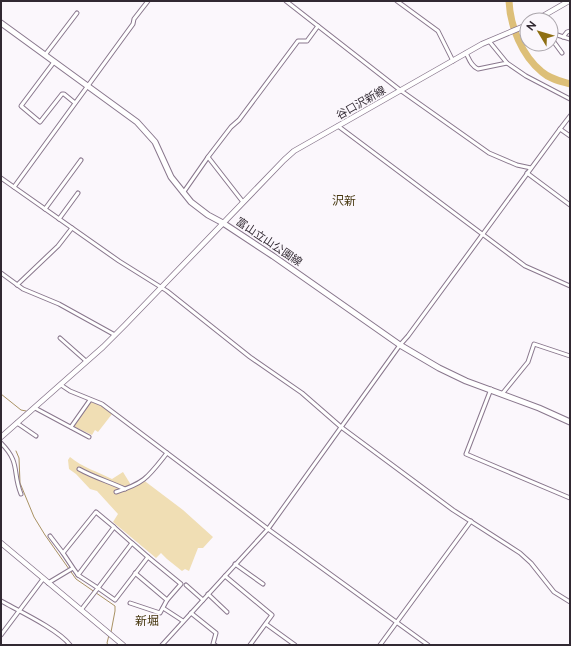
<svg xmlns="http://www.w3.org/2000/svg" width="571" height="646" viewBox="0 0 571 646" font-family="Raleway,'Noto Sans JP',sans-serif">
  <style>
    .green { fill: #f0deb4 }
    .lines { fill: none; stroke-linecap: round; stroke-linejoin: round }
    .stream { stroke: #a99263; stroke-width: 1 }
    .river { stroke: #ddbf78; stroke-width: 7 }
    .street-casing { stroke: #89778d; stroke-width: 5 }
    .secondary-casing { stroke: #89778d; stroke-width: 6 }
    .primary-casing { stroke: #89778d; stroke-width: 7 }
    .street { stroke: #fff; stroke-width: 3 }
    .secondary { stroke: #fff; stroke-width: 4.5 }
    .primary { stroke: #fff; stroke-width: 5 }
    .labels { text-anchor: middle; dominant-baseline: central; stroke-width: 3; stroke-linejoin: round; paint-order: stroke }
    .street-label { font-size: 11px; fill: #312932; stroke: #fbf7fc }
    .neighbourhood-label { font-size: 12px; fill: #483911; stroke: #fbf7fc }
  </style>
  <rect width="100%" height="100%" fill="#fbf7fc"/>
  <g class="green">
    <polygon points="91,402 101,405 112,414 98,432 95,430 92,435 73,426"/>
    <path d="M70,457C82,467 98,472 112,479L123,472L131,485L142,479L183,510L213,537L203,548H198L189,571L185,569L182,571L167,559L161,553L156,558L113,522L118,514L97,491L90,489L76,474L69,469L68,460Z"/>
  </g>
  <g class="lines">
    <g class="stream">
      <polyline points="1,394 21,410 26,411"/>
      <polyline points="16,451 19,458 20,483 34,517 45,535 76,579 115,606 115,611 111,632"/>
      <polyline points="108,645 107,643 109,635"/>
    </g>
    <path class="river" d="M509,1C510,26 522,56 542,72C550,79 560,81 570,84"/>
    <g class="street-casing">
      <g id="street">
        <polyline points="286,1 400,90 489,153 517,165 531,168"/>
        <polyline points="397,1 438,31 453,61"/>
        <polyline points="551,33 570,39"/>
        <polyline points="563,37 567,32 570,31"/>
        <polyline points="551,38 562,53"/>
        <path d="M466,53C469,59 471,66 478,69L507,63L489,41"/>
        <polyline points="45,55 77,13"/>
        <polyline points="54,62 21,106 40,122 62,94 64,94 75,103"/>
        <polyline points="507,63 526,76 570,99"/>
        <polyline points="338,126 525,266 570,286"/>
        <polyline points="560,129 570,116"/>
        <polyline points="208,157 243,202"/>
        <polyline points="527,173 570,205"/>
        <polyline points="1,178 119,261 167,291 250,357 302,393 341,427 453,510 520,553 531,563 554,592 570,602"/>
        <polyline points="14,187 133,24 134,19 148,1"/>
        <polyline points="183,193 206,160 208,157 231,127 239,120 298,41 307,41 318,26"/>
        <polyline points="45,209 81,160"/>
        <polyline points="59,219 78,193"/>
        <polyline points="1,273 23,289 59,304 115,335"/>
        <polyline points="17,285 58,246 72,228"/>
        <polyline points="60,338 86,361"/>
        <polyline points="61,385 70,391 102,404 268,529 428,645"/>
        <polyline points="491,389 466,454 570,498"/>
        <polyline points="502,394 528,362 534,344 570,356"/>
        <polyline points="35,408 89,437"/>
        <polyline points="17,423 36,436"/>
        <polyline points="71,427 90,400"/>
        <path d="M1,443C21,463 12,472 21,494"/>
        <path d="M79,469C93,477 110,482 125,489"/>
        <path d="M116,492C145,483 148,477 167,453"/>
        <polyline points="114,527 132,543"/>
        <polyline points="50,536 63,553"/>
        <polygon points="132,543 148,557 115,600 98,588"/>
        <polyline points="235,564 263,584"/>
        <polyline points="135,573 167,600 181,584 148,557"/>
        <polyline points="78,575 98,588 81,610"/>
        <polyline points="225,576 272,615 250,645"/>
        <polyline points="48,583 73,568 78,575 114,527 96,512 63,553 73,568"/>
        <polyline points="186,585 203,600"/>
        <polyline points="208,594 227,612"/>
        <path d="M1,601C19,611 59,630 70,645"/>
        <polyline points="130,603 160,613 167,600"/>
        <polyline points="163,608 183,621"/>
        <polyline points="191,613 216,633 213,644 215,645"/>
        <polyline points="266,624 295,645"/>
        <polyline points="1,635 43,579"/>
        <polyline points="162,645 268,529 400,345 408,336 560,129 570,136"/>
        <polyline points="380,645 471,521"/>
      </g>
    </g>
    <g class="secondary-casing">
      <g id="secondary">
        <polyline points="536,20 569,1"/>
        <polyline points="1,437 103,347 125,325 284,160 294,151 482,44 527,25"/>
        <polyline points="1,543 123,645"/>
      </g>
    </g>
    <g class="primary-casing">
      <polyline id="primary" points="1,23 137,122 155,142 171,177 191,202 208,215 223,223 273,256 400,345 439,368 466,381 539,408 570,422"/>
    </g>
    <use href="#street" class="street"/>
    <use href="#secondary" class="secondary"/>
    <use href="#primary" class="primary"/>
  </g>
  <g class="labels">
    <g class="street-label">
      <text transform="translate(361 103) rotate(-30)">谷口沢新線</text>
      <text transform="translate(269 242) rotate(34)">富山立山公園線</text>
    </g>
    <g class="neighbourhood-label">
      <text x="344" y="201">沢新</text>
      <text x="147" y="621">新堀</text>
    </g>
  </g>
  <rect width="571" height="646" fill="none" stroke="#312932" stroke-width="4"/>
  <g transform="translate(539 32) rotate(308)"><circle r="19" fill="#fbf7fc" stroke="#aaa5ab"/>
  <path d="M0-3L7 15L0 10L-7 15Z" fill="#8e6f13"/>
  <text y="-6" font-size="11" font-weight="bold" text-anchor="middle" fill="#312932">N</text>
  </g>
</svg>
